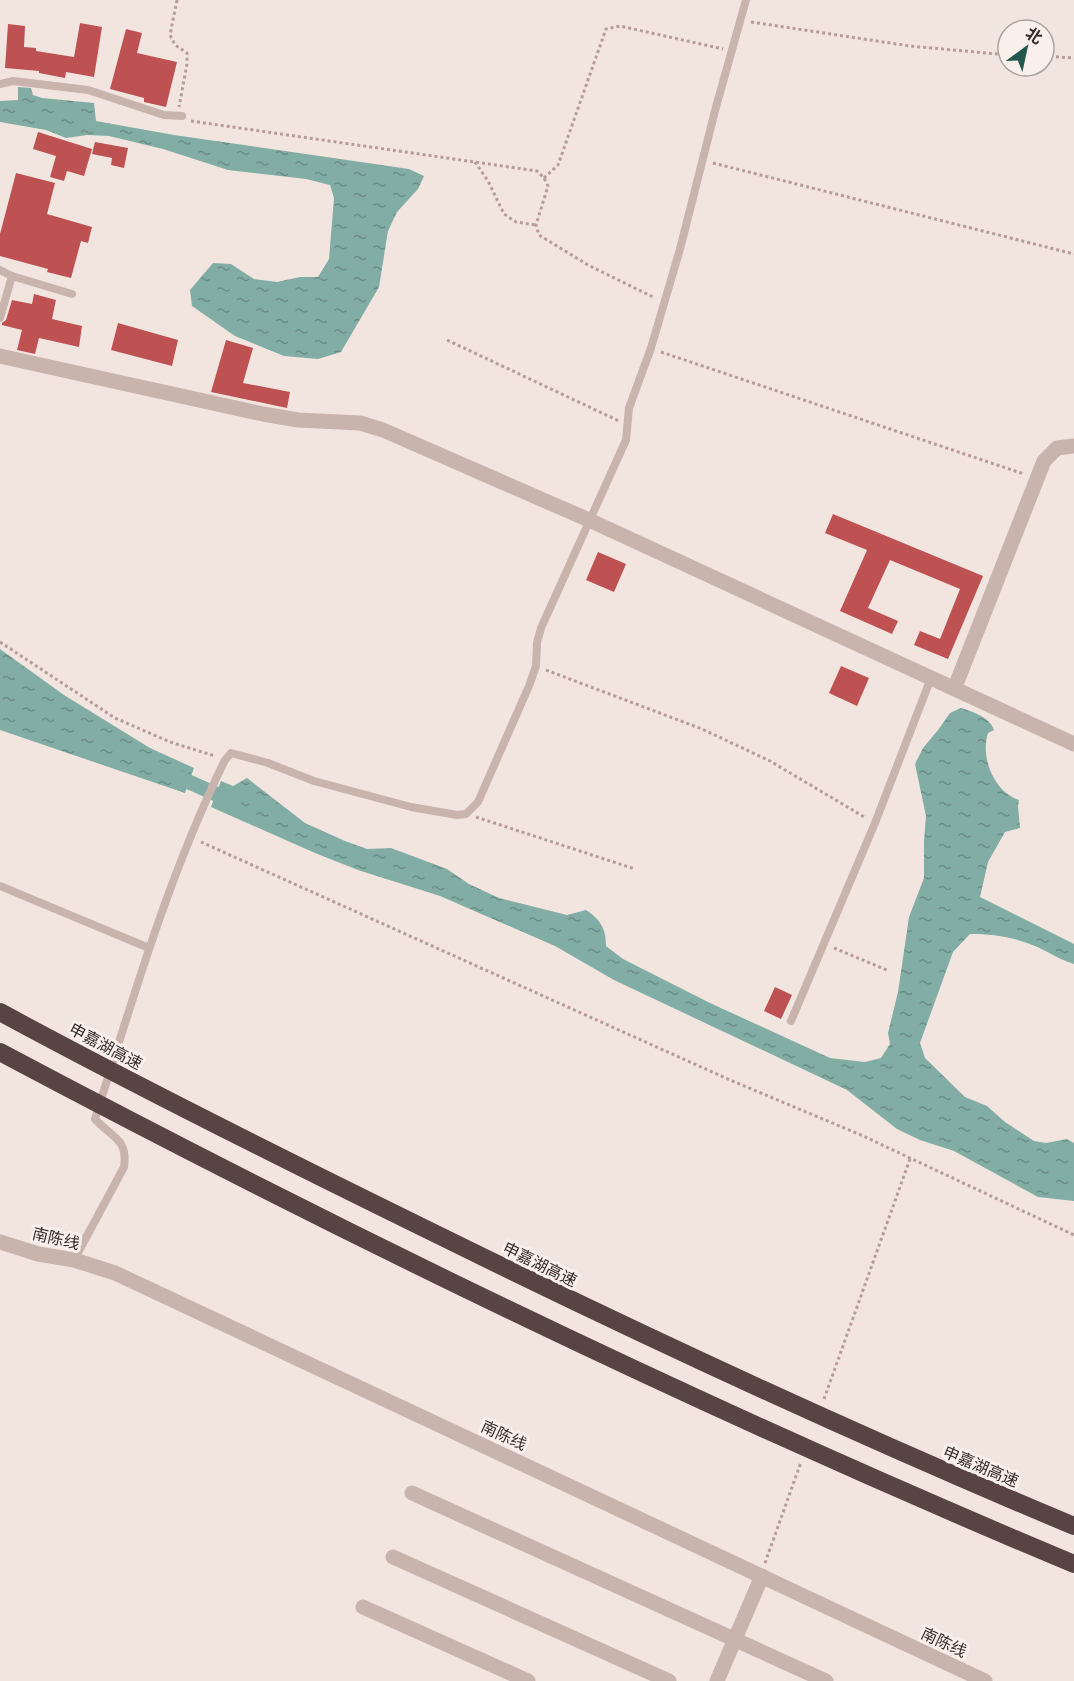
<svg xmlns="http://www.w3.org/2000/svg" width="1074" height="1681" viewBox="0 0 1074 1681" font-family="'Golos Text','Noto Sans SC',sans-serif">
  <style>
    .water { fill: url(#water-ripples) }
    .lines { fill: none; stroke-linecap: round; stroke-linejoin: round }
    .canal { stroke: #81ada4; stroke-width: 15 }
    .building { fill: #be5252 }
    .path { stroke: #b59c97; stroke-width: 3; stroke-dasharray: 3 3; stroke-linecap: butt }
    .lane { stroke: #c9b3ad; stroke-width: 8 }
    .street { stroke: #c9b3ad; stroke-width: 15 }
    .highway-bridge { stroke: #584443; stroke-width: 18 }
    .labels { text-anchor: middle; dominant-baseline: central; stroke-width: 6; stroke-linejoin: round; paint-order: stroke }
    .street-label { font-size: 16px; fill: #382c2b; stroke: #f9f0ec }
  </style>
  <defs>
    <pattern id="water-ripples" width="26" height="14" patternUnits="userSpaceOnUse" patternTransform="scale(1.5)"><rect width="26" height="14" fill="#81ada4"/><path d="M2 4q2-2 4 0t4 0M15 11q2-2 4 0t4 0" fill="none" stroke="#6b8d86"/></pattern>
  </defs>
  <rect width="100%" height="100%" fill="#f2e5e0"/>
  <g class="water">
    <polygon points="18,87 31,88 33,95 42,98 94,103 96,121 174,135 409,169 424,176 418,189 397,212 388,231 379,287 341,352 318,359 284,356 235,336 192,306 190,290 213,263 231,264 254,279 277,282 300,277 318,277 329,259 334,198 330,185 306,179 228,170 163,149 109,136 87,135 66,138 46,130 0,122 0,101 18,100"/>
    <polygon points="0,649 64,695 150,748 194,768 185,793 0,730"/>
    <path d="M961,708C973,712 990,717 994,730L988,733C980,757 994,792 1019,800L1018,806L1020,828L1005,832L988,862L980,897L1074,944V964C1060,960 1049,952 1035,946C1014,937 993,934 970,934L953,952L920,1043L925,1058L965,1097L987,1106L1005,1122L1034,1141L1046,1143L1067,1139L1074,1143V1201L1038,1197L954,1151L920,1140L897,1129L847,1090L614,980L555,946L440,896L358,870L315,853L211,807L221,781L233,786L247,778L305,823L345,841L367,849L391,848L447,869L469,884L499,898L567,915L586,910C601,920 606,929 606,946L623,959L710,1003L830,1058L865,1062L881,1058L890,1044L888,1033L898,992L909,917L924,878V841L926,816L915,764L923,748L938,730L950,713Z"/>
  </g>
  <g class="lines">
    <polyline class="canal" points="171,774 234,802"/>
  </g>
  <g class="building">
    <polygon points="80,23 102,27 94,77 66,72 65,78 39,73 39,71 5,68 8,24 25,26 24,47 36,48 36,51 74,57"/>
    <polygon points="126,29 142,33 137,53 177,62 166,107 144,102 144,98 110,89"/>
    <polygon points="38,132 92,149 84,176 67,171 64,181 50,177 56,156 33,149"/>
    <polygon points="95,142 128,148 124,168 111,165 112,158 92,154"/>
    <polygon points="16,173 55,183 47,214 92,227 88,243 81,241 71,278 47,272 48,269 0,256 0,234"/>
    <polygon points="34,294 56,300 52,319 82,326 79,347 39,338 35,354 17,350 22,330 2,325 2,323 6,320 12,300 32,304"/>
    <polygon points="118,323 178,340 172,366 111,350"/>
    <polygon points="226,340 253,348 243,383 290,392 287,408 211,392"/>
    <polygon points="833,514 983,576 948,659 914,645 920,631 940,639 960,589 890,560 868,608 898,621 892,634 840,611 867,550 825,533"/>
    <polygon points="598,552 626,564 614,592 586,580"/>
    <polygon points="841,666 869,678 857,706 829,693"/>
    <polygon points="775,987 792,995 781,1019 764,1011"/>
  </g>
  <g class="lines">
    <g class="path">
      <polyline points="177,0 170,35 175,45 187,53 187,64 179,107"/>
      <polyline points="751,22 910,46 1008,55"/>
      <polyline points="1044,56 1074,58"/>
      <polyline points="191,121 537,171 544,178 548,186 536,225 539,235 588,265 655,298"/>
      <polyline points="475,162 488,181 504,214 516,222 536,225"/>
      <polyline points="713,163 1074,254"/>
      <polyline points="544,178 558,165 606,29 620,26 723,49"/>
      <polyline points="447,340 619,421"/>
      <polyline points="661,352 1024,474"/>
      <polyline points="0,642 115,718 170,742 215,756"/>
      <polyline points="546,670 702,729 770,761 866,818"/>
      <polyline points="476,817 635,869"/>
      <polyline points="201,842 730,1080 861,1135 1074,1235"/>
      <polyline points="834,948 889,971"/>
      <polyline points="824,1399 910,1159"/>
      <polyline points="765,1563 801,1462"/>
    </g>
    <g class="lane">
      <polyline points="0,84 13,81 88,90 164,115 182,116"/>
      <polyline points="0,270 12,276 72,294"/>
      <polyline points="0,318 12,276"/>
      <polyline points="0,886 149,948"/>
      <polyline points="791,1021 875,823 931,678"/>
      <path d="M74,1260L124,1167C128,1138 112,1138 95,1119C133,998 169,874 225,760L231,753L268,763L314,781L411,807L457,815L466,814L478,802L529,686L536,666L537,643L541,628L626,440L629,408L651,348L680,249L716,107L746,0"/>
    </g>
    <g class="street">
      <polyline points="0,356 263,414 298,420 360,423 383,430 589,520 1074,744"/>
      <polyline points="955,687 1044,461 1057,448 1074,446"/>
      <polyline points="0,1242 38,1254 74,1260 115,1273 985,1681"/>
      <polyline points="412,1493 826,1681"/>
      <polyline points="393,1557 669,1681"/>
      <polyline points="363,1607 528,1681"/>
      <polyline points="717,1681 762,1576"/>
    </g>
    <g class="highway-bridge">
      <path d="M0,1012C142,1089 287,1161 432,1232C643,1336 856,1435 1074,1526"/>
      <path d="M0,1052C350,1238 708,1411 1074,1564"/>
    </g>
  </g>
  <g class="labels">
    <g class="street-label">
      <text transform="translate(106 1046) rotate(28)">申嘉湖高速</text>
      <text transform="translate(56 1238) rotate(13)">南陈线</text>
      <text transform="translate(540 1264) rotate(26)">申嘉湖高速</text>
      <text transform="translate(504 1435) rotate(25)">南陈线</text>
      <text transform="translate(981 1466) rotate(23)">申嘉湖高速</text>
      <text transform="translate(944 1642) rotate(25)">南陈线</text>
    </g>
  </g>
  <g transform="translate(1026 48) rotate(33)"><circle r="28" fill="#f9f0ec" stroke="#aca29f" stroke-width="1.5"/>
  <path d="M0-4.5L10 22L0 15L-10 22Z" fill="#23574e"/>
  <text y="-9" font-size="16" font-weight="bold" text-anchor="middle" fill="#382c2b">北</text>
  </g>
</svg>
